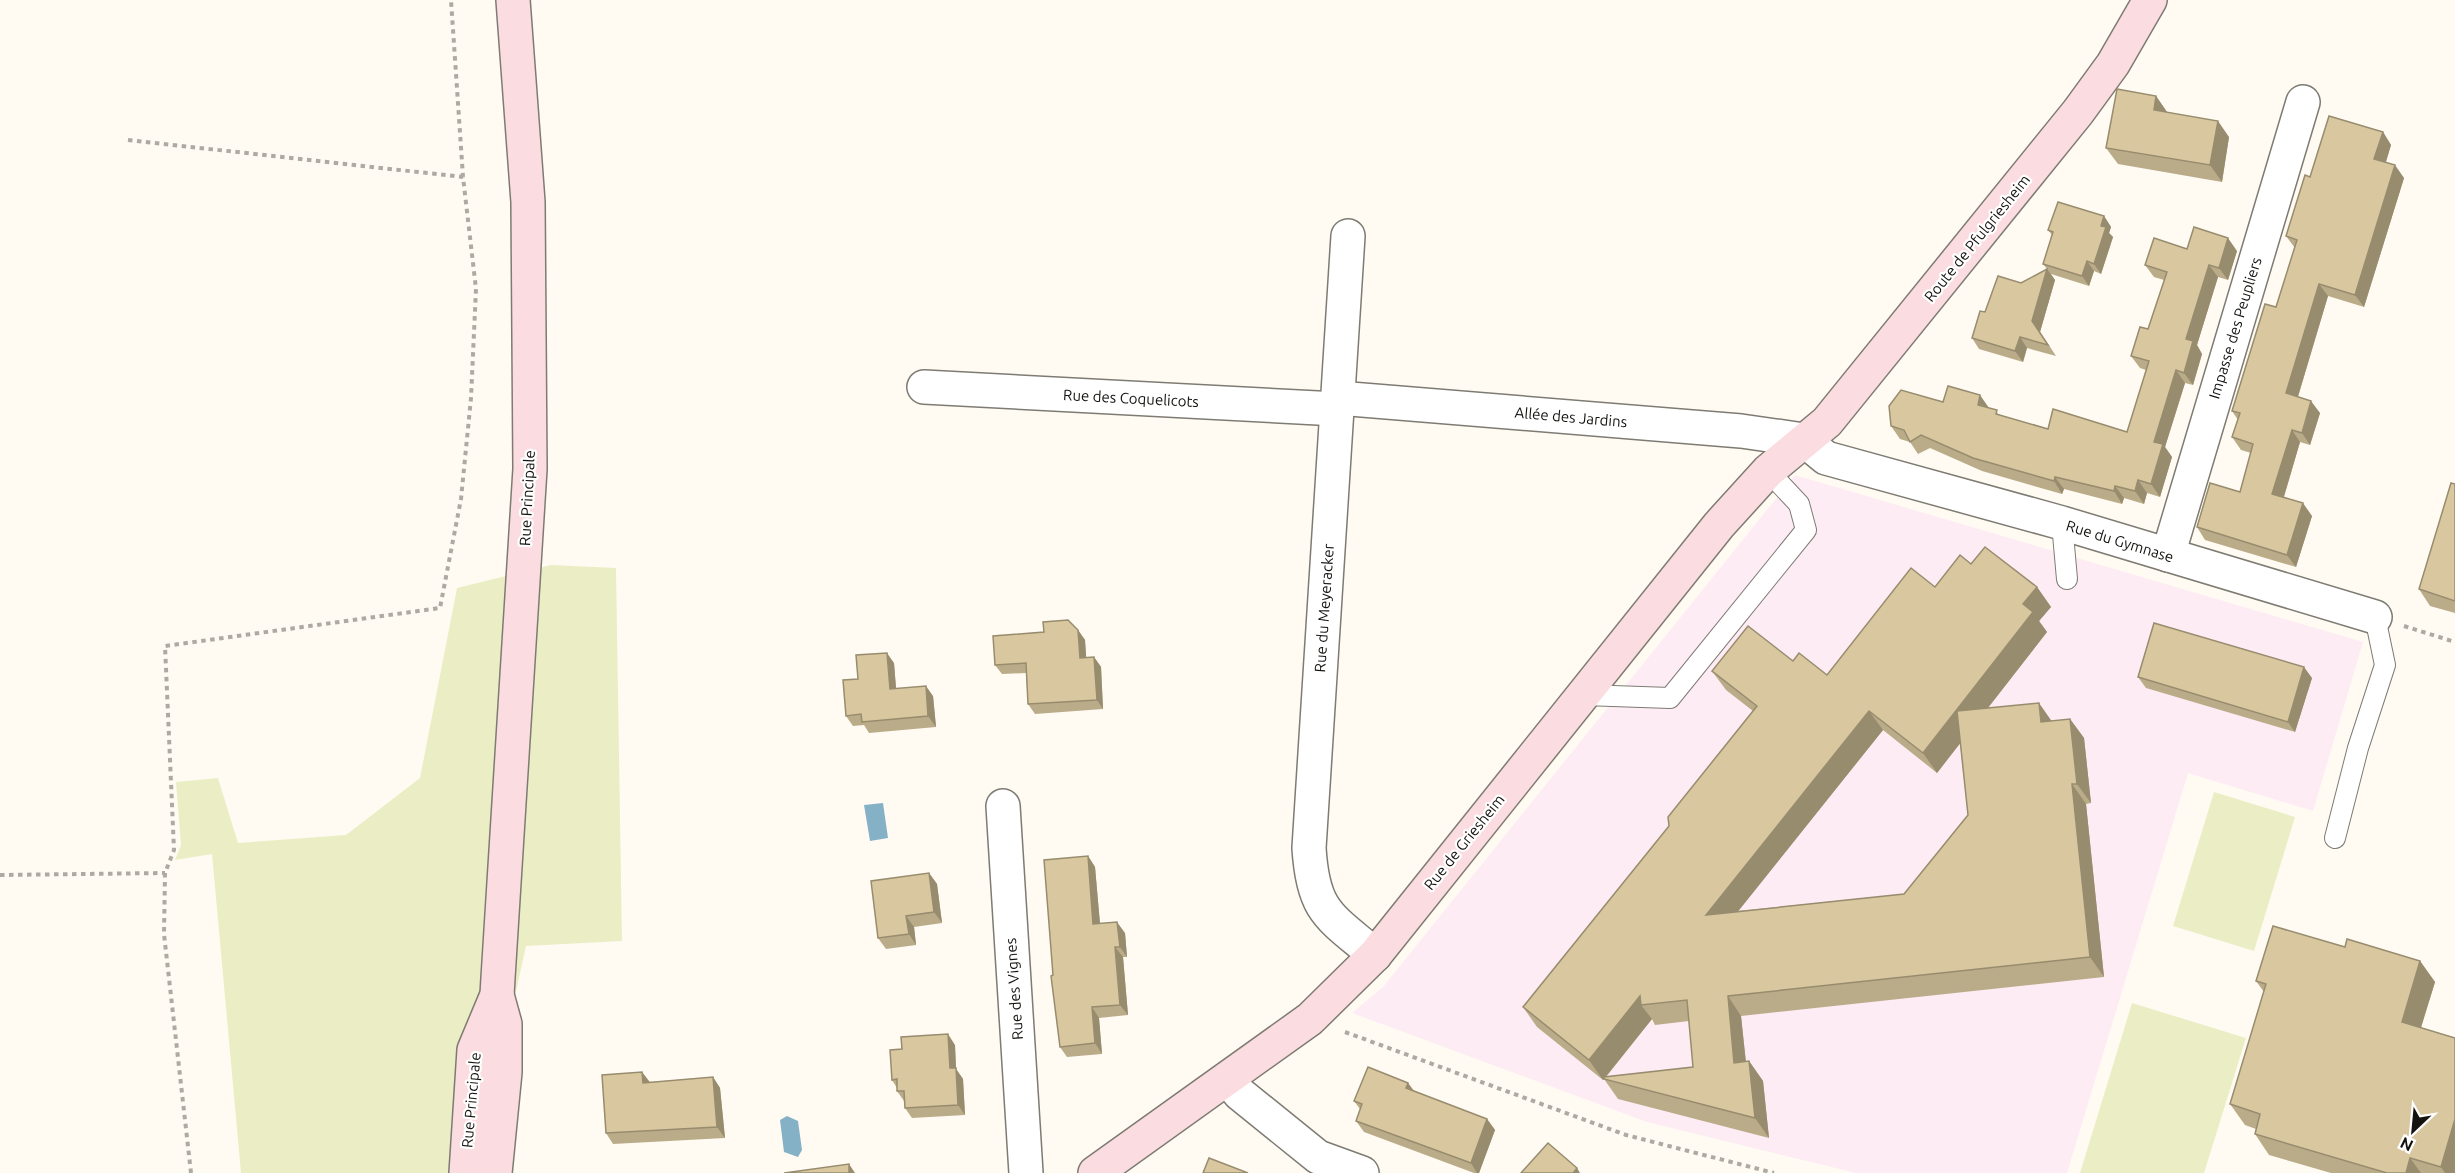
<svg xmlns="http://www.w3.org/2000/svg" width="2455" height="1173" viewBox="0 0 2455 1173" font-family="Ubuntu,sans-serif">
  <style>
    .education { fill: #feecf5 }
    .green { fill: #ebeec4 }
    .water { fill: #85b1c7 }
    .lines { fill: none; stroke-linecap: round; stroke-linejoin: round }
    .lane-casing { stroke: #7e7b73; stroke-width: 22 }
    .street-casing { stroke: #7e7b73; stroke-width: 36 }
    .secondary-casing { stroke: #7e7b73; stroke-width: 36 }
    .path { stroke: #adaaa4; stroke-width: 4; stroke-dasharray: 4.5 4.5; stroke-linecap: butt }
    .lane { stroke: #fff; stroke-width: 20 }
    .street { stroke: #fff; stroke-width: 33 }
    .secondary { stroke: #fbdce0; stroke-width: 33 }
    .wall { fill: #bbac89; fill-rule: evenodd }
    .shaded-wall { fill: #988c6f }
    .building { fill: #d9c89f; stroke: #988c6f; stroke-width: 1.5 }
    .labels { text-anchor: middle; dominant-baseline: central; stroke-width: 4.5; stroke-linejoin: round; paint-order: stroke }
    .street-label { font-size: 15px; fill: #13120f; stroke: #fff }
  </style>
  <rect width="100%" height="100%" fill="#fffbf3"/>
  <polygon class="education" points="1795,475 2363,642 2313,811 2188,773 2067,1173 1856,1173 1647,1122 1352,1013 1383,987"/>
  <g class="green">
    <polygon points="551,565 616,568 622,941 526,946 476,1173 241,1173 212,854 175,860 181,845 176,782 218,778 238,843 346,835 420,778 457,588"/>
    <polygon points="2214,792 2295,817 2254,951 2173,926"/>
    <polygon points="2132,1003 2246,1038 2204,1173 2080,1173"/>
  </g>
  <g class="water">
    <polygon points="883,803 888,838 870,841 864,805"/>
    <polygon points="787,1116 798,1121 802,1150 798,1157 784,1152 780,1120"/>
  </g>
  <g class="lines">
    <g class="lane-casing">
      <g id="lane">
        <polyline points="2062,523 2067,579"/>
        <polyline points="1584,695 1670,698 1806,530 1799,504 1768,471"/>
        <polyline points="2335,838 2358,748 2385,665 2375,617"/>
      </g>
    </g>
    <g class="street-casing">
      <g id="street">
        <path d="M1348,236L1309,848C1313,912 1329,916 1375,955"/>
        <polyline points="924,387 1337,409"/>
        <polyline points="1338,398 1741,431 1804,440 1826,458 2062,523 2375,617"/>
        <polyline points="2168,555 2303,102"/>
        <polyline points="1003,806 1026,1173"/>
        <polyline points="1227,1079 1240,1094 1318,1157 1362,1173"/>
      </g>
    </g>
    <g class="secondary-casing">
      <g id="secondary">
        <polyline points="466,1173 474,1050 497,995 498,978 530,469 528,202 513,0"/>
        <polyline points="495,1173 505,1072 505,1024 497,995"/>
        <polyline points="1095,1173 1310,1019 1375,955 1719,525 1768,471 1827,422 2078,112 2113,64 2150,0"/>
      </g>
    </g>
    <g class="path">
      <polyline points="128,140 463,177"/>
      <polyline points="2404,626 2455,642"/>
      <polyline points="0,875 165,873"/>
      <polyline points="1345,1032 1626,1135 1774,1173"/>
      <polyline points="191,1173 164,934 165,873 174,850 165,646 440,608 461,499 471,398 476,289 463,177 451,0"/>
    </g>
    <use href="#lane" class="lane"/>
    <use href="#street" class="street"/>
    <use href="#secondary" class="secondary"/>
  </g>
  <g class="wall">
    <polygon points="2156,96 2167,112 2229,137 2222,182 2118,164 2106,148"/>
    <polygon points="2383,132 2391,145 2386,162 2404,178 2364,307 2328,296 2298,397 2320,413 2310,445 2300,442 2284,497 2312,516 2296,567 2205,540 2197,527 2240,492 2251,453 2241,450 2232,437 2238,420 2232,411 2276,307 2295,248 2286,236 2310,177"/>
    <polygon points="2104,216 2111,227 2109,233 2113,237 2101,274 2094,271 2089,286 2051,274 2055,280 2040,332 2056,356 2027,348 2023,362 1979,349 1972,338 1985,312 2021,283 2047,269 2043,264 2052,235 2048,230"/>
    <polygon points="2187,249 2237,251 2228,280 2218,277 2197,345 2202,354 2193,385 2185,383 2165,447 2172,457 2160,497 2147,493 2144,504 2124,498 2122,504 2064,489 2062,494 1982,471 1930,448 1918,454 1910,442 1900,439 1891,426 1943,402 1989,408 2000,415 2048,429 2127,432 2146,370 2140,368 2131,356 2148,329 2164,280 2154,277 2145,265"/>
    <polygon points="2455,484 2455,613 2430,606 2419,589"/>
    <path d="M1971,564L2037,587L2051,607L2039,621L2047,632L1988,708L2052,721L2070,719L2084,738L2091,803L2086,804L2104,977L1741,1016L1746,1062L1749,1061L1763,1081L1769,1138L1618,1099L1604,1079L1603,1080L1537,1027L1523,1007L1669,826L1753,711L1726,690L1712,671L1793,661L1827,675L1935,587ZM1883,730L1937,773L1960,743L1968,815L1904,894L1738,911ZM1652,1019L1655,1025L1689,1021L1693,1067L1606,1077Z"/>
    <polygon points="1078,630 1085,640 1086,658 1094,657 1101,667 1103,709 1035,714 1028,704 1026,673 1002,674 995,665"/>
    <polygon points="894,663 896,689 933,696 936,727 869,733 864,725 853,726 846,716 858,679"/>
    <polygon points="2138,677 2312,678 2295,732 2146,688"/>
    <polygon points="1088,856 1095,867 1100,924 1125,933 1127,957 1123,957 1128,1015 1099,1018 1102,1054 1067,1057 1060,1047 1053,975"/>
    <polygon points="929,873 937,884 942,923 914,927 916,945 886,949 878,938"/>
    <polygon points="2345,947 2420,961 2435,982 2421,1028 2455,1173 2331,1173 2269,1155 2255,1134 2256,1129 2245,1125 2230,1104 2264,992 2256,981"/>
    <polygon points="955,1045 956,1069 963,1079 965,1115 912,1118 905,1108 904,1101 897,1091 897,1088 892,1080"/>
    <polygon points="642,1072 650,1082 713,1077 720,1088 725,1138 613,1144 606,1133"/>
    <polygon points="1408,1083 1414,1091 1487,1119 1495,1130 1479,1173 1474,1173 1364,1132 1356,1121 1360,1109 1354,1101"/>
  </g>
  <g class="shaded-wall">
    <polygon points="2156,96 2167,112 2154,110"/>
    <polygon points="2218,121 2229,137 2222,182 2210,165"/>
    <polygon points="2383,132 2391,145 2383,171 2374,159"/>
    <polygon points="2395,165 2404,178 2364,307 2355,295"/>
    <polygon points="2104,216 2111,227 2109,233 2113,237 2101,274 2094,264 2101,226"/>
    <polygon points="2228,238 2237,251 2228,280 2219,268"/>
    <polygon points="2087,261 2094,271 2089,286 2082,276"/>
    <polygon points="2209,265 2218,277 2197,345 2202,354 2193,385 2184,373 2186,339"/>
    <polygon points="2047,269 2055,280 2040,332 2056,356 2032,321"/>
    <polygon points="2319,284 2328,296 2295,406 2286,393"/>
    <polygon points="2020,337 2027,348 2023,362 2015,351"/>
    <polygon points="2176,370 2185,383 2165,447 2172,457 2160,497 2151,484 2154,442"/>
    <polygon points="1980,395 1989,408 1978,405"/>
    <polygon points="2311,401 2320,413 2310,445 2302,433"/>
    <polygon points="2292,430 2300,442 2281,506 2272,494"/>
    <polygon points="2055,477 2064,489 2062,494 2054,481"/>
    <polygon points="2138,480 2147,493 2144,504 2135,491"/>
    <polygon points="2115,486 2124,498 2122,504 2114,491"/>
    <polygon points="2303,503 2312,516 2296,567 2287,555"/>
    <polygon points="2037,587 2051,607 2039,621 2047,632 1937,773 1923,753 2023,604"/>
    <polygon points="1078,630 1085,640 1087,668 1080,658"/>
    <polygon points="887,653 894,663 897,700 890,689"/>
    <polygon points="1094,657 1101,667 1103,709 1097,700"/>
    <polygon points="2304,667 2312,678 2295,732 2288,722"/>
    <polygon points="926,686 933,696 936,727 928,716"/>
    <polygon points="2039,703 2053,723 2041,722"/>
    <polygon points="1869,711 1883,730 1720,934 1706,915"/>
    <polygon points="2070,719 2084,738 2091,803 2077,784"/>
    <polygon points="2072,784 2086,804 2104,977 2090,957"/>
    <polygon points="1088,856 1095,867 1101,935 1093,924"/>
    <polygon points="929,873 937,884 942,923 934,912"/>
    <polygon points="906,916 914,927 916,945 909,934"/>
    <polygon points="1117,922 1125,933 1127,957 1120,947"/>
    <polygon points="1115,947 1123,957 1128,1015 1120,1005"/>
    <polygon points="2420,961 2435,982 2416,1043 2402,1022"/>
    <polygon points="1640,996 1641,1005 1652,1019 1603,1080 1589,1060"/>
    <polygon points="1728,996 1741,1016 1748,1083 1734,1063"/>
    <polygon points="1092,1007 1099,1018 1102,1054 1095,1043"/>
    <polygon points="948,1034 955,1045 956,1069 963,1079 965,1115 958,1105 950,1068"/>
    <polygon points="1749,1061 1763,1081 1769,1138 1755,1118"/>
    <polygon points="642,1072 650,1083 643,1083"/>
    <polygon points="713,1077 720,1088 725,1138 717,1127"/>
    <polygon points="1408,1083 1416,1094 1406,1088"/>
    <polygon points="1487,1119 1495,1130 1479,1173 1477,1173 1471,1163"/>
    <polygon points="2455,1119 2455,1173 2445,1173 2441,1167"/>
    <polygon points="2410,1158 2421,1173 2406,1173"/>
    <polygon points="849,1164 855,1173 849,1173"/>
    <polygon points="1577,1168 1580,1173 1575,1173 1574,1172"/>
  </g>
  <g class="building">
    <polygon points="2117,89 2156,96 2154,110 2218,121 2210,165 2106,148"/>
    <polygon points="2329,116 2383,132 2374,159 2395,165 2355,295 2319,284 2286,393 2311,401 2302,433 2292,430 2272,494 2303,503 2287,555 2197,527 2210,483 2240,492 2253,444 2232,437 2240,413 2232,411 2265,304 2276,307 2297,240 2286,236 2305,175 2310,177"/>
    <polygon points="2058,202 2104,216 2101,226 2106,227 2094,264 2087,261 2082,276 2043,264 2053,232 2048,230"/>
    <polygon points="2194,227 2228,238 2219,268 2209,265 2186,339 2193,341 2184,373 2176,370 2154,442 2163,444 2151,484 2138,480 2135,491 2115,486 2114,491 2055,477 2054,481 1973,458 1921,435 1910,442 1904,430 1891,426 1889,406 1901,390 1943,402 1948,386 1980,395 1978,405 1997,410 1996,414 2048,429 2053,409 2127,432 2149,361 2131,356 2140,327 2148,329 2167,272 2145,265 2154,238 2187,249"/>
    <polygon points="2047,269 2032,321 2048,345 2020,337 2015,351 1972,338 1980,311 1985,312 1998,276 2021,283"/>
    <polygon points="2451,483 2455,484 2455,601 2419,589"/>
    <polygon points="1985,547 2037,587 2023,604 2033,612 1923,753 1869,711 1706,915 1904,894 1968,815 1957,711 2039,703 2041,722 2070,719 2077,784 2072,784 2090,957 1728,996 1734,1063 1749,1061 1755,1118 1604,1079 1604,1077 1693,1067 1687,1000 1641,1005 1640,996 1589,1060 1523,1007 1669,826 1668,817 1757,706 1712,671 1748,626 1793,661 1799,653 1827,675 1911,568 1935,587 1960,555 1971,564"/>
    <polygon points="1068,620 1078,630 1080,658 1094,657 1097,700 1028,704 1026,663 995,665 993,636 1044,632 1043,622"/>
    <polygon points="2154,623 2304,667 2288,722 2138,677"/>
    <polygon points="887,653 890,689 926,686 928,716 862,722 861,714 846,716 843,680 858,679 856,655"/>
    <polygon points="1088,856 1093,924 1117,922 1120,947 1115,947 1120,1005 1092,1007 1095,1043 1060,1047 1051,976 1053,975 1044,860"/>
    <polygon points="929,873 934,912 906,916 909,934 878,938 871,881"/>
    <polygon points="2273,926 2345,947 2347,939 2420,961 2402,1022 2455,1038 2455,1119 2441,1167 2410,1158 2406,1173 2387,1173 2255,1134 2260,1114 2230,1104 2266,984 2256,981"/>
    <polygon points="948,1034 950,1068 956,1068 958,1105 905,1108 904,1091 897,1091 897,1079 892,1080 890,1050 902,1049 901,1037"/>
    <polygon points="1368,1067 1408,1083 1406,1088 1487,1119 1471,1163 1356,1121 1362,1104 1354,1101"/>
    <polygon points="642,1072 643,1083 713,1077 717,1127 606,1133 602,1075"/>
    <polygon points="1548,1143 1577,1168 1574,1172 1575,1173 1521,1173"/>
    <polygon points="1209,1158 1248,1173 1203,1173"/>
    <polygon points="849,1164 849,1173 784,1173"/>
  </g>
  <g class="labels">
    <g class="street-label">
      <text transform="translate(1977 238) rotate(-51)">Route de Pfulgriesheim</text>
      <text transform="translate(2235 328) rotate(-73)">Impasse des Peupliers</text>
      <text transform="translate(1131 398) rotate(3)">Rue des Coquelicots</text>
      <text transform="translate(1571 417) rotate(5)">Allée des Jardins</text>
      <text transform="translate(527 498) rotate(-87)">Rue Principale</text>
      <text transform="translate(2120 541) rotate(17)">Rue du Gymnase</text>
      <text transform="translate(1324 608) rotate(-86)">Rue du Meyeracker</text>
      <text transform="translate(1464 842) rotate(-51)">Rue de Griesheim</text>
      <text transform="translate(1014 989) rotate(-94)">Rue des Vignes</text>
      <text transform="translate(471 1100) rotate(-85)">Rue Principale</text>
    </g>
  </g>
  <g transform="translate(2413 1131) rotate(206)" stroke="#ffffff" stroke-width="4.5" paint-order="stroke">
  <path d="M0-4.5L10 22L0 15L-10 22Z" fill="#13120f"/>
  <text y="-9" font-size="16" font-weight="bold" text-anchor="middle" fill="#13120f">N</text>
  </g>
</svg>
